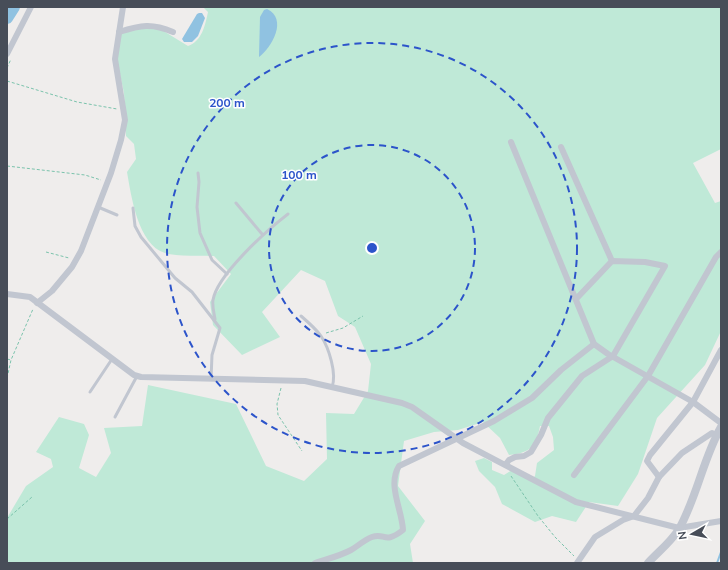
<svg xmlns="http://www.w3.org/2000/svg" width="728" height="570" viewBox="0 0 728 570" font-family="Mulish,sans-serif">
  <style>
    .green { fill: #bfe9d7 }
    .water { fill: #90c2e1 }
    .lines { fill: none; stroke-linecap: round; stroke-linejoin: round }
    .stream { stroke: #90c2e1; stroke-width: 2 }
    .river { stroke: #90c2e1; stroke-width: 12 }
    .path { stroke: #7bc3ac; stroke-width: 1; stroke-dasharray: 3 2; stroke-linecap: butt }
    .service { stroke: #c1c6d0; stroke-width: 3 }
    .minor { stroke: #c1c6d0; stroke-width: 6 }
    .tertiary { stroke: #c1c6d0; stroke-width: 8 }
    .ring { fill: none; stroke: #2c54ca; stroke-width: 2; stroke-dasharray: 7 5 }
    .centre { fill: #2c54ca; stroke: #fff; stroke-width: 2 }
    .ring-label { font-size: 12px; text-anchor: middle; font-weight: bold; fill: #2c54ca; stroke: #fff; stroke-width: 3; stroke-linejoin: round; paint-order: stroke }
  </style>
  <rect width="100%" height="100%" fill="#efedec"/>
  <path class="green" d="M203,7H721V149L693,163L715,203L721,201V331L705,365L657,418L638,474L618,506L589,502L576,522L552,516L535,522L502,504L495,487L479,471L475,461L484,458L492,462V470L504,475L512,470L531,480L535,476L537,463L554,450L553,437L549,426H540C536,447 530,453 509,455L500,438L483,422L458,430L434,432L404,441L398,486L425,521L410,544L413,563H7V518L26,486L53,467L51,459L36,452L59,417L84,424L89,435L79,468L96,477L111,453L104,428L142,426L148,385L236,404L266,466L304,481L327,459L326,413L354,414L368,391L371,364L355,327L338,316L325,281L301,270L262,312L280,337L242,355L213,325L210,302L231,274L214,256C200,255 178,257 165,253C138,245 131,195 127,172L136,159L134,144L126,136L124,93L117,60L120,33L132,29L157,27L188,46C202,41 205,26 208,12Z"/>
  <g class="water">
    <path d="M267,9C288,19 272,47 259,57L260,17L264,10Z"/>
    <polygon points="199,13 202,13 205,18 198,36 192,42 184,42 182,39 197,14"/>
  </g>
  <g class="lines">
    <polyline class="stream" points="717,563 721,552"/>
    <polyline class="river" points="7,18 14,7"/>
    <g class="path">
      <polyline points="7,68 11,59"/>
      <polyline points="7,81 77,102 117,109"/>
      <polyline points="7,166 85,175 101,180"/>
      <polyline points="46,252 69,258"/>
      <polyline points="326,333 343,328 363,316"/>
      <polyline points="7,359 11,360"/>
      <polyline points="7,378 11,360 33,309"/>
      <polyline points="281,388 277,404 278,415 302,451"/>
      <polyline points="511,476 538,516 555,537 574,556"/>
      <polyline points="7,519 32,497"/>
    </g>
    <g class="service">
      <polyline points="198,173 199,182 197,207 200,233 212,260 227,274"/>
      <polyline points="236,203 262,234"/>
      <polyline points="98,207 117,215"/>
      <polyline points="133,208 135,226 141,237 175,278 192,292 220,328 212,355 211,379"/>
      <path d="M301,316C308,322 316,329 321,336C329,348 337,374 332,387"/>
      <path d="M215,319C214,313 212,306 213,300C217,275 267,230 288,214"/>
      <polyline points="90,392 112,359"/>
      <polyline points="115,417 137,376"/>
    </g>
    <g class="minor">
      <path d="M119,32C141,25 152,23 173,32"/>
      <polyline points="7,54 31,7"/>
      <polyline points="511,142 594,344 608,354 693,402 721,423"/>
      <polyline points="561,147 612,261"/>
      <polyline points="7,294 30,297 134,375 141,377 305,381 402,403 412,407 463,443 576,502 679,528 721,521"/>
      <polyline points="37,303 52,291 72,267 81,251 111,173 121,140 125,120 115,59 123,7"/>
      <polyline points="506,464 509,460 515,457 524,456 531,452 541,435 548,418 582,376 613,356 665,266 645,262 612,261 577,298"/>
      <polyline points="574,475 648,376 716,257 721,252"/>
      <polyline points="659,477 647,461 650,455 693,402 721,350"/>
      <path d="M315,563C327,559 340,556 351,550C358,546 364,540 372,537C385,532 384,545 403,530C402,509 387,485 399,466L494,421L532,398L561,370L594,344"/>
      <polyline points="577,563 595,537 623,520 634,516 648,498 659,477 682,453 712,433 717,435"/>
    </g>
    <path class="tertiary" d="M648,563C658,552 671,542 679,529C697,497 703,459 721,427"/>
  </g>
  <g class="ring">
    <circle cx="372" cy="248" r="103"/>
    <circle cx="372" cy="248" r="205"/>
  </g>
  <circle cx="372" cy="248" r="6" class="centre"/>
  <g class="ring-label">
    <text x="227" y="107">200 m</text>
    <text x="299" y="179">100 m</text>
  </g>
  <rect width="728" height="570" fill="none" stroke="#474d58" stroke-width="16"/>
  <g transform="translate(692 534) rotate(261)" stroke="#ffffff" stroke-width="3" paint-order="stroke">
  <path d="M0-3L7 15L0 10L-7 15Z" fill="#474d58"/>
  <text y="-6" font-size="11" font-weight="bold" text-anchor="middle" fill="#474d58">N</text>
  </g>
</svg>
